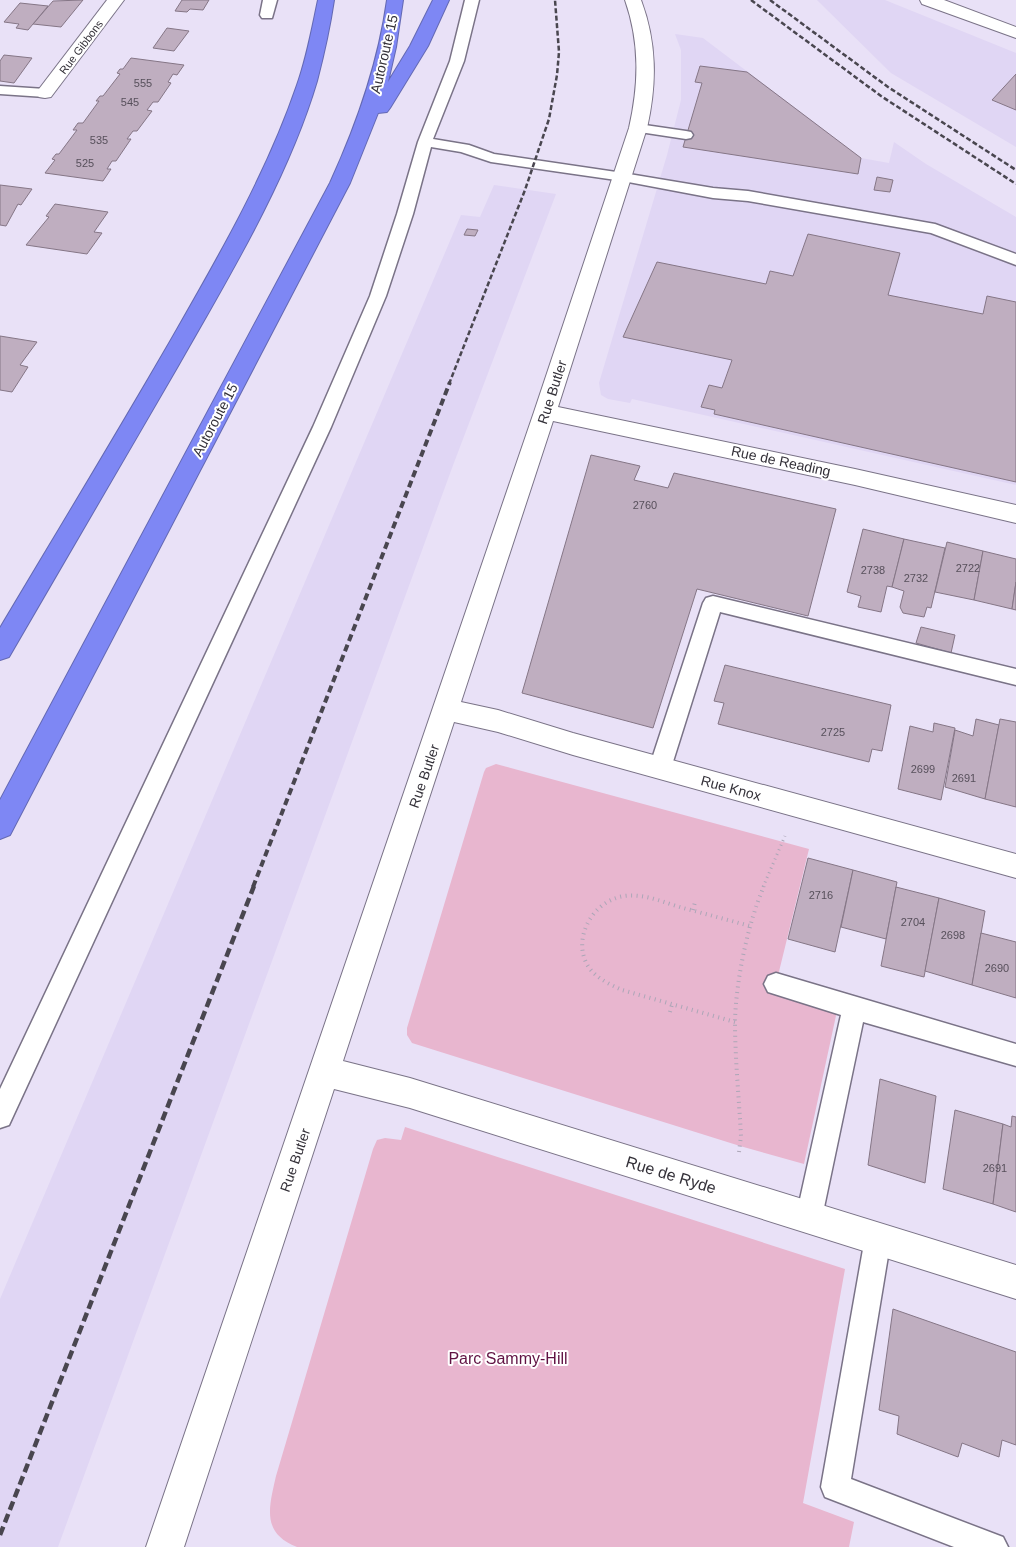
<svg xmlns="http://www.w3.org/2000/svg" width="1016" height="1547" viewBox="0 0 1016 1547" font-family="Arial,sans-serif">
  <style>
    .built { fill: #e0d6f4 }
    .green { fill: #e8b6cf }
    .building { fill: #bfaec0; stroke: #857686 }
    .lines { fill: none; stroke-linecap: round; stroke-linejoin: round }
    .service-casing { stroke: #7a7387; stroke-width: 3 }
    .minor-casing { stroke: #7a7387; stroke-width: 2 }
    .motorway-casing { stroke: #6469b3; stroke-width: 2 }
    .path-far1 { stroke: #aca6b7; stroke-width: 3; stroke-dasharray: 1 4; stroke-linecap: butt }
    .path { stroke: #aca6b7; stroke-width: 4; stroke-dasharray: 1 4.5; stroke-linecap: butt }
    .service { fill: #fff; fill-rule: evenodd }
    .minor { fill: #fff; fill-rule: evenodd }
    .motorway { fill: #7e87f4; fill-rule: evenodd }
    .rail-far2 { stroke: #49464f; stroke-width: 2.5; stroke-dasharray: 5 2.5; stroke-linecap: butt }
    .rail-far1 { stroke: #49464f; stroke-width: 4; stroke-dasharray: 7 4; stroke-linecap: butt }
    .rail { stroke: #49464f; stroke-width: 4.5; stroke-dasharray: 9 4.5; stroke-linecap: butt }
    .labels { text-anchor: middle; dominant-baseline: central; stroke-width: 4; stroke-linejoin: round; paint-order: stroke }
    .far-street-label { font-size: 11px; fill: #343139; stroke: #fff }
    .number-label { font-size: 11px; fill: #57505b }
    .street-label { font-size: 14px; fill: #343139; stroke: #fff }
    .near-street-label { font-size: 16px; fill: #343139; stroke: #fff }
    .near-park-label { font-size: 16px; fill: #601243; stroke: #fff }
  </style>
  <rect width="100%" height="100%" fill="#e9e1f7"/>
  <g class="built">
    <polygon points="817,0 885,0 1016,53 1016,147 891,73"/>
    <polygon points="675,34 703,38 861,158 889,163 894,142 926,164 1016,217 1016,485 632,399 630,403 608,399 601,395 599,383 667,155 681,100 681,50"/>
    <polygon points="494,185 556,194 452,468 58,1547 0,1547 0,1299 461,215 480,217"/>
  </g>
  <g class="green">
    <polygon points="496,764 809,849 774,992 837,1011 804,1164 740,1146 412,1043 407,1035 407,1028 484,772 486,768"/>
    <path d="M405,1127L845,1269L803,1503L854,1522L849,1547H297C261,1533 269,1507 276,1476L373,1149L377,1140L385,1138L401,1140Z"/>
  </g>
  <g class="building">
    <polygon points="83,0 61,27 33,24 53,1"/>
    <polygon points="182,0 209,0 203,10 190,9 187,12 175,11"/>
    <polygon points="20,3 48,6 28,30 16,28 19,24 4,22"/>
    <polygon points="167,28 189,31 174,51 153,48"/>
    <polygon points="4,55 32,58 14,83 0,81 0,61"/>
    <polygon points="131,58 184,65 177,75 173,74 168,82 171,83 158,102 153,102 147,110 152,111 137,131 133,131 127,139 131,139 116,161 112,161 107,169 111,169 103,181 45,173 55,160 52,159 56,154 59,154 77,130 73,130 78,123 83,123 99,101 96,101 100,96 103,96 120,74 117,73 120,69 123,69"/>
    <polygon points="700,66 747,72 861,158 858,174 683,147 702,83 695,82"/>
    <polygon points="1016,74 1016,110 992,100"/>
    <polygon points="877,177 893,180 890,192 874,190"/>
    <polygon points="0,185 32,189 21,205 18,204 6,226 0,225"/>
    <polygon points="55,204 108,212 94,232 102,233 87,254 26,245 49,217 46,216"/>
    <polygon points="467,229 478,230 475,236 464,235"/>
    <polygon points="808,234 900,253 888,295 983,314 987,296 1016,302 1016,482 714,414 715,410 701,407 709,385 722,388 732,360 623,337 657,262 766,284 770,271 793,276"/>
    <polygon points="0,336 37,342 20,365 28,367 12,392 0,390"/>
    <polygon points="591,455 640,466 634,480 668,488 674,473 836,509 808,616 697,589 653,728 522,693"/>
    <polygon points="863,529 904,539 892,587 887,586 881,612 858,607 861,596 847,592"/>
    <polygon points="904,539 945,548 931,608 927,607 924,617 903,613 900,607 904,591 892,587"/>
    <polygon points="947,542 983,551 974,600 935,592"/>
    <polygon points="983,551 1016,559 1016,582 1012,609 974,600"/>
    <polygon points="1016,582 1016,610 1012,609"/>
    <polygon points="921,627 955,635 951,653 916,643"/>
    <polygon points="725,665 891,705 882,751 872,749 869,762 718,724 724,703 714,701"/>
    <polygon points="976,719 999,725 985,799 945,787 955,730 973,736"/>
    <polygon points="1000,719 1016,722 1016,807 985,799"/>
    <polygon points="934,723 955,728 941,800 898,789 910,726 933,732"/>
    <polygon points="808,858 853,870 835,952 788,939"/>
    <polygon points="853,870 897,882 886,939 841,927"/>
    <polygon points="896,887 939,898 924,977 881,966"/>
    <polygon points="939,898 985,911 972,985 925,971"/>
    <polygon points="981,933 1016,942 1016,998 972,985"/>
    <polygon points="880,1079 936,1096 925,1183 868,1165"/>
    <polygon points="955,1110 1003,1124 993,1204 943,1189"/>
    <polygon points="1012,1116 1016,1117 1016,1212 993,1204 1003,1124 1011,1127"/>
    <polygon points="893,1309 1016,1352 1016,1445 1002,1440 999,1457 962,1443 958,1457 897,1434 899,1416 879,1410"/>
  </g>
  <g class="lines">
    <g class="service-casing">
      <g id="service">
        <polygon points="263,0 277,0 272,18 262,18 260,15"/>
        <polygon points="465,0 479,0 464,61 433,139 469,145 494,154 623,173 713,188 748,191 935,224 1016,254 1016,265 931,233 748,201 713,198 623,181 491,162 461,152 431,147 413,214 386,296 331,427 9,1125 0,1128 0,1089 313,427 370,296 397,214 418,142 450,61"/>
        <polygon points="0,86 45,89 52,93 45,97 0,94"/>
        <polygon points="638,124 686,131 691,132 693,135 691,138 686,139 633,131 631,128 633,125"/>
        <polygon points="713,596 1016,669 1016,685 720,612 671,768 667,774 660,777 653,774 649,768 703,603 706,598"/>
        <polygon points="776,973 1016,1044 1016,1066 863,1022 822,1217 818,1226 809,1230 800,1226 796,1217 841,1015 768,992 764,984 768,976"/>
        <polygon points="878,1225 887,1229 891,1238 851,1479 1003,1537 1008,1547 954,1547 825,1497 821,1487 865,1238 869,1229"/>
      </g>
    </g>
    <g class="minor-casing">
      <g id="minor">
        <polygon points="107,0 124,0 51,97 45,98 39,97 36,93 39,89"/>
        <path d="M625,0H641C657,43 657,83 647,128L558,407L855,469L1016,505V523L855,485L553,421L461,702L498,710L573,733L1016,854V878L573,755L498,732L454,722L343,1061L410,1078L1016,1265V1299L410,1108L334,1089L184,1547H146L534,412L629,128C639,84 640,43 625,0Z"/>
        <polygon points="920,0 944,0 1016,27 1016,38 922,4"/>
      </g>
    </g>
    <g class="motorway-casing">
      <g id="motorway">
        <path d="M318,0H334C330,27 324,54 317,81C288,179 228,278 178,366C122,463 65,560 9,657L0,660V628C56,534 113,440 168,345C216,261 266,176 297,85C307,57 312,28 318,0Z"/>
        <path d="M387,0H403L396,47L388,82L410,46L433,0H449L428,46L390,108L387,112L378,113L350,183L10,835L0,839V800L330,183C357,124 378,65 387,0Z"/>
      </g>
    </g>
    <polyline class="path-far1" points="763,887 785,836"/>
    <g class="path">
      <polyline points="693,910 695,902"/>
      <polyline points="670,1012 672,1004"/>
      <path d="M735,1022L622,990C611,985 598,979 590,969C570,942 591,901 624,896C644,893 665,903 683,908C706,914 728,920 750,926"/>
      <path d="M739,1152L741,1136C739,1098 735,1059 735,1021C736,980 748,923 764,886"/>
    </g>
    <use href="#service" class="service"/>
    <use href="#minor" class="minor"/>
    <use href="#motorway" class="motorway"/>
    <g class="rail-far2">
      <polyline points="751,0 881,96 1016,184"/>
      <polyline points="770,0 888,87 1016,170"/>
      <polyline points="449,384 525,190 549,119 557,75 559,52 555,0"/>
    </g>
    <polyline class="rail-far1" points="253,887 450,382"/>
    <polyline class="rail" points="0,1535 254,886"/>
  </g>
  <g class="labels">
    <g class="far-street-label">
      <text transform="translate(81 47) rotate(-53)">Rue Gibbons</text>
    </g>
    <g class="number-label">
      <text x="143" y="83">555</text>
      <text x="130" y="102">545</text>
      <text x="99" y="140">535</text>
      <text x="85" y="163">525</text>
      <text x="645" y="505">2760</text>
      <text x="968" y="568">2722</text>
      <text x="873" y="570">2738</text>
      <text x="916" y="578">2732</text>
      <text x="833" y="732">2725</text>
      <text x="923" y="769">2699</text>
      <text x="964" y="778">2691</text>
      <text x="821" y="895">2716</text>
      <text x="913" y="922">2704</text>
      <text x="953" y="935">2698</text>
      <text x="997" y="968">2690</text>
      <text x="995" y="1168">2691</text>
    </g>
    <g class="street-label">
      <text transform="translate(384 54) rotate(-77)">Autoroute 15</text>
      <text transform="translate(552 392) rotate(-72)">Rue Butler</text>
      <text transform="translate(215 420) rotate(-62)">Autoroute 15</text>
      <text transform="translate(781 461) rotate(12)">Rue de Reading</text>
      <text transform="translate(424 776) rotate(-71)">Rue Butler</text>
      <text transform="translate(731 788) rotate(15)">Rue Knox</text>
      <text transform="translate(295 1160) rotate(-71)">Rue Butler</text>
    </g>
    <g class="near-street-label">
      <text transform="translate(671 1175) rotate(17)">Rue de Ryde</text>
    </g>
    <g class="near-park-label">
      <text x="508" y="1358">Parc Sammy-Hill</text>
    </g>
  </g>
</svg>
